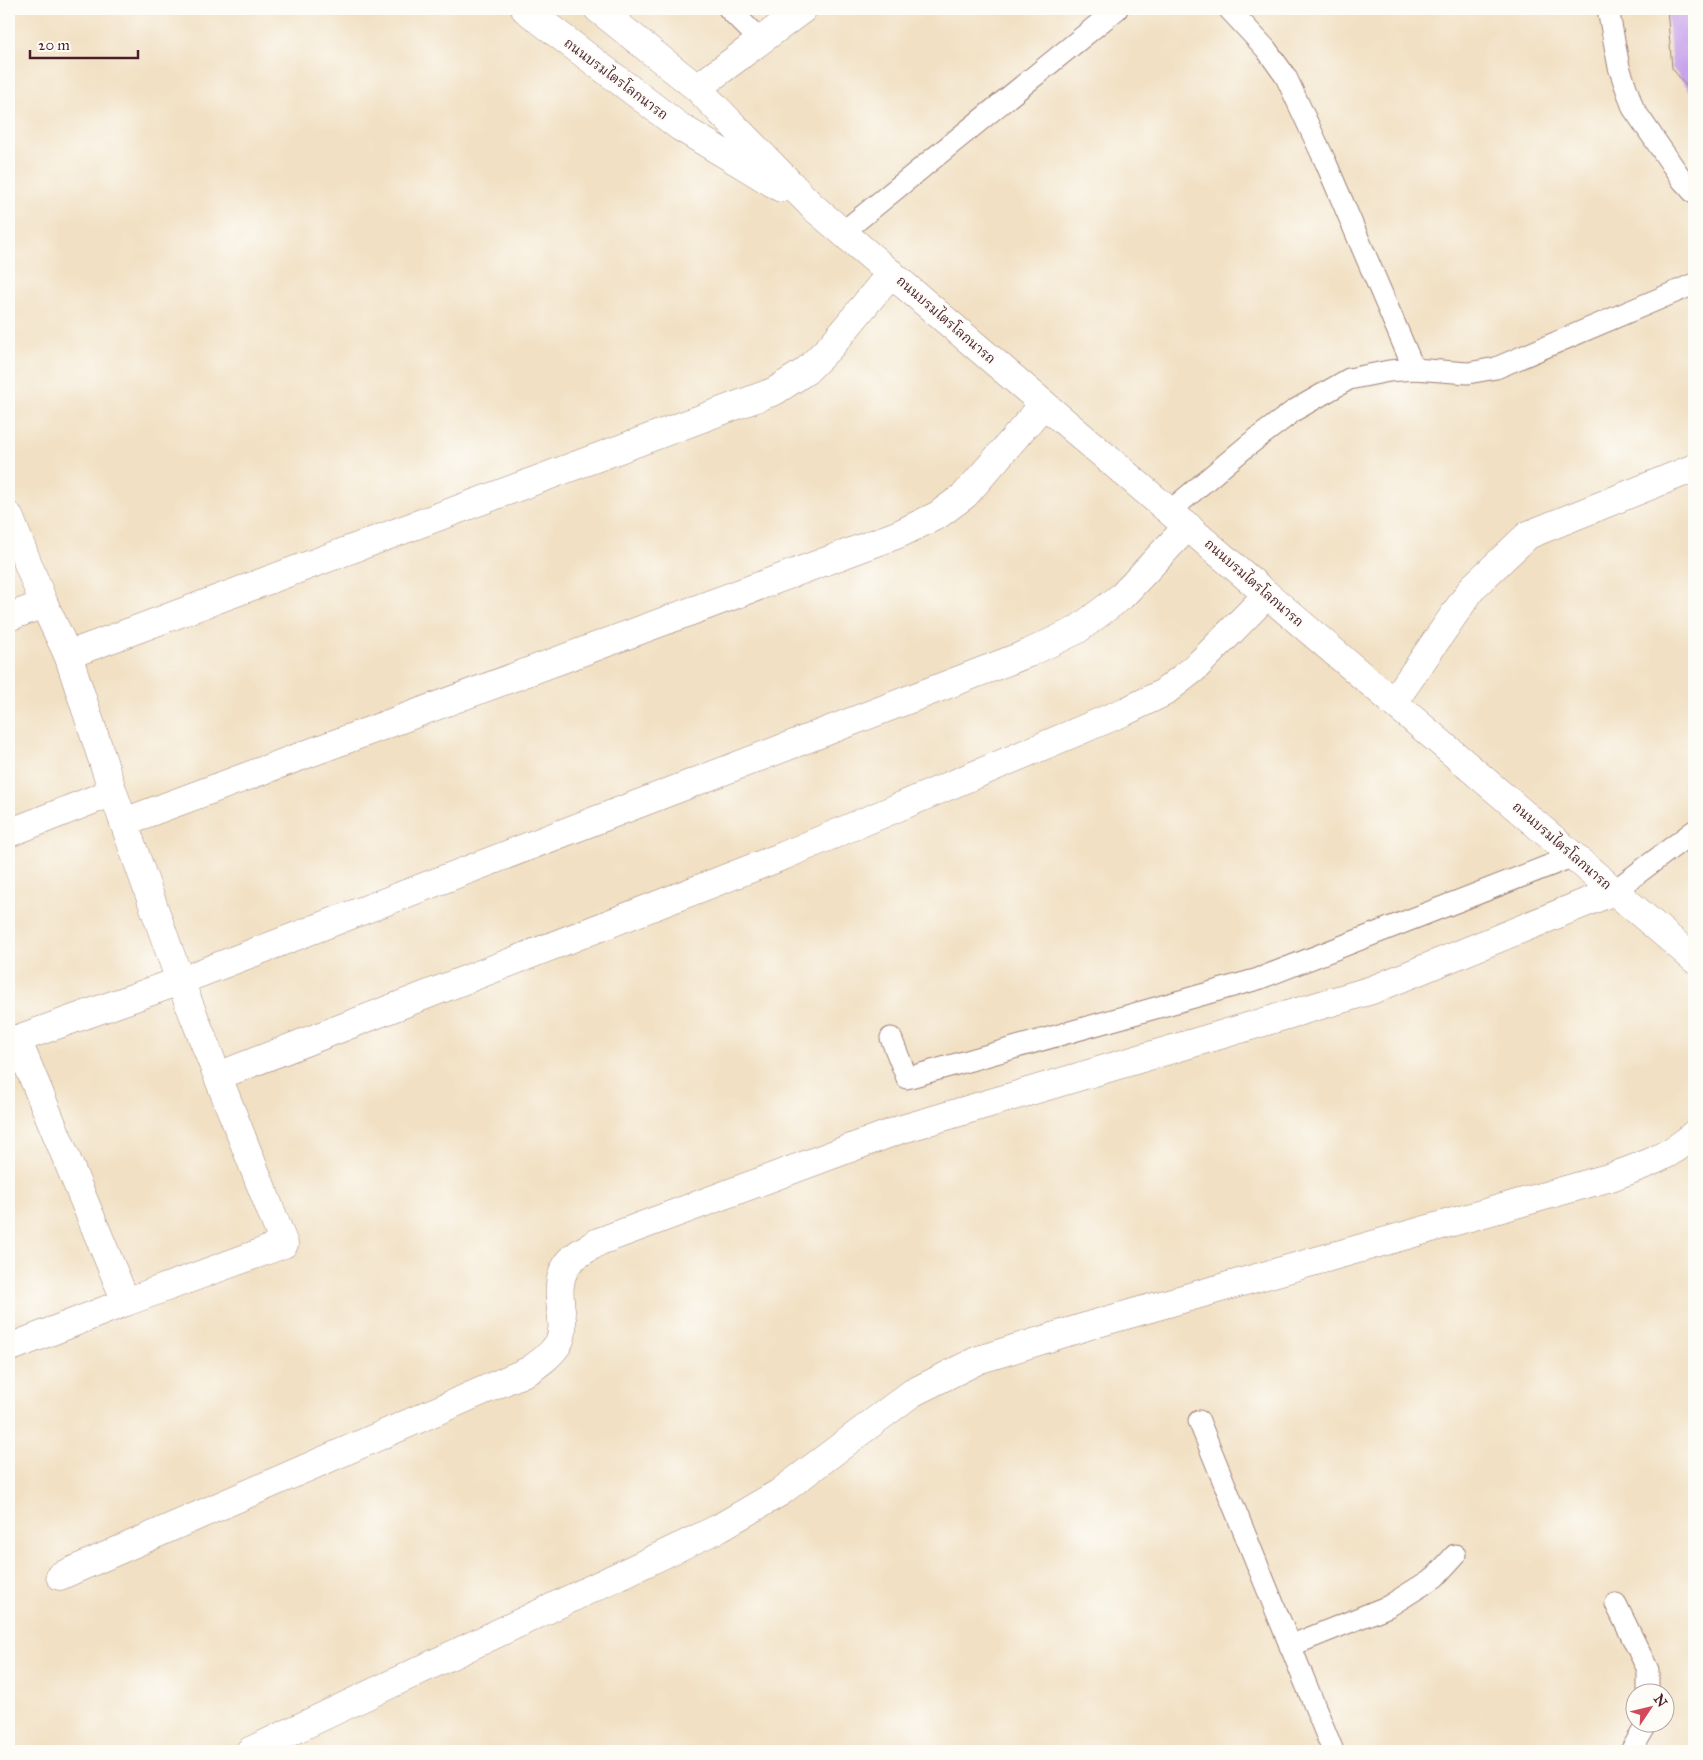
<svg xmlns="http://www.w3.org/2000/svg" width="1703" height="1760" viewBox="0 0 1703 1760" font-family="'IM FELL Great Primer','Noto Serif Thai',serif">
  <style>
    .building { fill: #c7a3eb }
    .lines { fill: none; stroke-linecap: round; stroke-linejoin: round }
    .lane-casing { stroke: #9e8077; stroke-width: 23 }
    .street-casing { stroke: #9e8077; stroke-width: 29 }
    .secondary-casing { stroke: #9e8077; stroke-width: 29 }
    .lane { stroke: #fff; stroke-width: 21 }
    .street { stroke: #fff; stroke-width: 28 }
    .secondary { stroke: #fff; stroke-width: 28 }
    .labels { text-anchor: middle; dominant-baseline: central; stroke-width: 4.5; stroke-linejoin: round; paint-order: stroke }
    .street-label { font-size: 14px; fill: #4a1f2b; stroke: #fdfcf7 }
  </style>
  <rect width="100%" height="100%" fill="#fdfcf7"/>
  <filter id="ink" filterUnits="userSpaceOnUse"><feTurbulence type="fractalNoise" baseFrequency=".02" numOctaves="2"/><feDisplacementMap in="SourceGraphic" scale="10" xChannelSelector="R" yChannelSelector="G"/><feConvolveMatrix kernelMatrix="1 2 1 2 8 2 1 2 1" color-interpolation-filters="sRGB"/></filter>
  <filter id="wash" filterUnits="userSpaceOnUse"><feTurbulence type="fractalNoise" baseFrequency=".0096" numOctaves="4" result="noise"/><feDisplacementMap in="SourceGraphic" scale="20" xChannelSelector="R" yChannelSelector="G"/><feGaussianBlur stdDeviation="1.12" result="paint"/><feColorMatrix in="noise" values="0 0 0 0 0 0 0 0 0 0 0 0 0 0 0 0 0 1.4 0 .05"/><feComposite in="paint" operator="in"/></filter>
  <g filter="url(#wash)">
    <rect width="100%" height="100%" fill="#f1e0c3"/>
    <g id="blocks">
      <polygon class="building" points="1667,9 1694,9 1694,96 1672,68"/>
    </g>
  </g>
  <g filter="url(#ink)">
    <use href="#blocks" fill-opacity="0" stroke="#9e8077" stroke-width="1"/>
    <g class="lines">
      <g class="lane-casing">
        <g id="lane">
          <polyline points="729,9 760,40"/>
          <polyline points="1229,9 1266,49 1286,77 1326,163 1414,369"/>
          <polyline points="1608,9 1619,67 1633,108 1683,181 1694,193"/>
          <polyline points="843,232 1117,9"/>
          <polyline points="1170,511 1247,446 1295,410 1349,379 1389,371 1414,369 1468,373 1496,368 1694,284"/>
          <polyline points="1614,891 1694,831"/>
          <polyline points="891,1038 907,1078 1258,979 1574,856"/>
          <polyline points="1199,1421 1333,1751"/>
          <polyline points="1616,1604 1648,1670 1648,1692"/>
          <polyline points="1290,1646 1389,1606 1435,1577 1455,1555"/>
          <polyline points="1631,1751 1648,1722"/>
        </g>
      </g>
      <g class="street-casing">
        <g id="street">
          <polyline points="697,88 803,9"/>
          <polyline points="9,516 44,604 68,655 113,792 180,981 284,1244 126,1302 9,1348"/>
          <polyline points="9,617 44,604"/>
          <polyline points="68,655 775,391 806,371 831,346 891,273"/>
          <polyline points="1393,703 1473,587 1528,535 1694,468"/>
          <polyline points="124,822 899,534 938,515 965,495 1044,404"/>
          <polyline points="9,833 113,792"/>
          <polyline points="17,1039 126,1302"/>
          <polyline points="9,1042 180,981 1029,653 1077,630 1122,596 1188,526"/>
          <polyline points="218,1076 783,856 1126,711 1163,693 1195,668 1267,595"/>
          <path d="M60,1576L530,1370C541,1362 551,1355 558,1344C571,1323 549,1292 567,1265C573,1255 589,1248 598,1242L899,1130L1372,990L1614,891"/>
          <path d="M250,1751L717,1529L779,1493L912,1393L978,1360L1091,1325L1611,1177C1640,1167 1672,1156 1694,1134"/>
        </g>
      </g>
      <g class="secondary-casing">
        <g id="secondary">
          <polyline points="525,9 680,127 781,188"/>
          <polyline points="598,9 697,88 813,207 1694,959"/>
        </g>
      </g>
      <use href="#lane" class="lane"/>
      <use href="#street" class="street"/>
      <use href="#secondary" class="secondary"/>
    </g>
  </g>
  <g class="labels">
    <g class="street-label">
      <text transform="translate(616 79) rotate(37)">ถนนบรมไตรโลกนารถ</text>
      <text transform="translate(946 320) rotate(41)">ถนนบรมไตรโลกนารถ</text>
      <text transform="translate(1254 583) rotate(41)">ถนนบรมไตรโลกนารถ</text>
      <text transform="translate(1562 846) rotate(41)">ถนนบรมไตรโลกนารถ</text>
    </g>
  </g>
  <rect width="1703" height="1760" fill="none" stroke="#fdfcf7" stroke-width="30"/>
  <g transform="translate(1650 1708) rotate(55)"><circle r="24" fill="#fdfcf7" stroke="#b5a4a5"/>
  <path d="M0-4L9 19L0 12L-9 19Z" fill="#d1495b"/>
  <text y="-8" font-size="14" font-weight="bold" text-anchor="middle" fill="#4a1f2b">N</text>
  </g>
  <path d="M30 50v8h108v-8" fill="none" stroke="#4a1f2b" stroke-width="2.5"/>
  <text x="38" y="50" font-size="15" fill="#4a1f2b" stroke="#fdfcf7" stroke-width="4" paint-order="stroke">20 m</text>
</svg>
